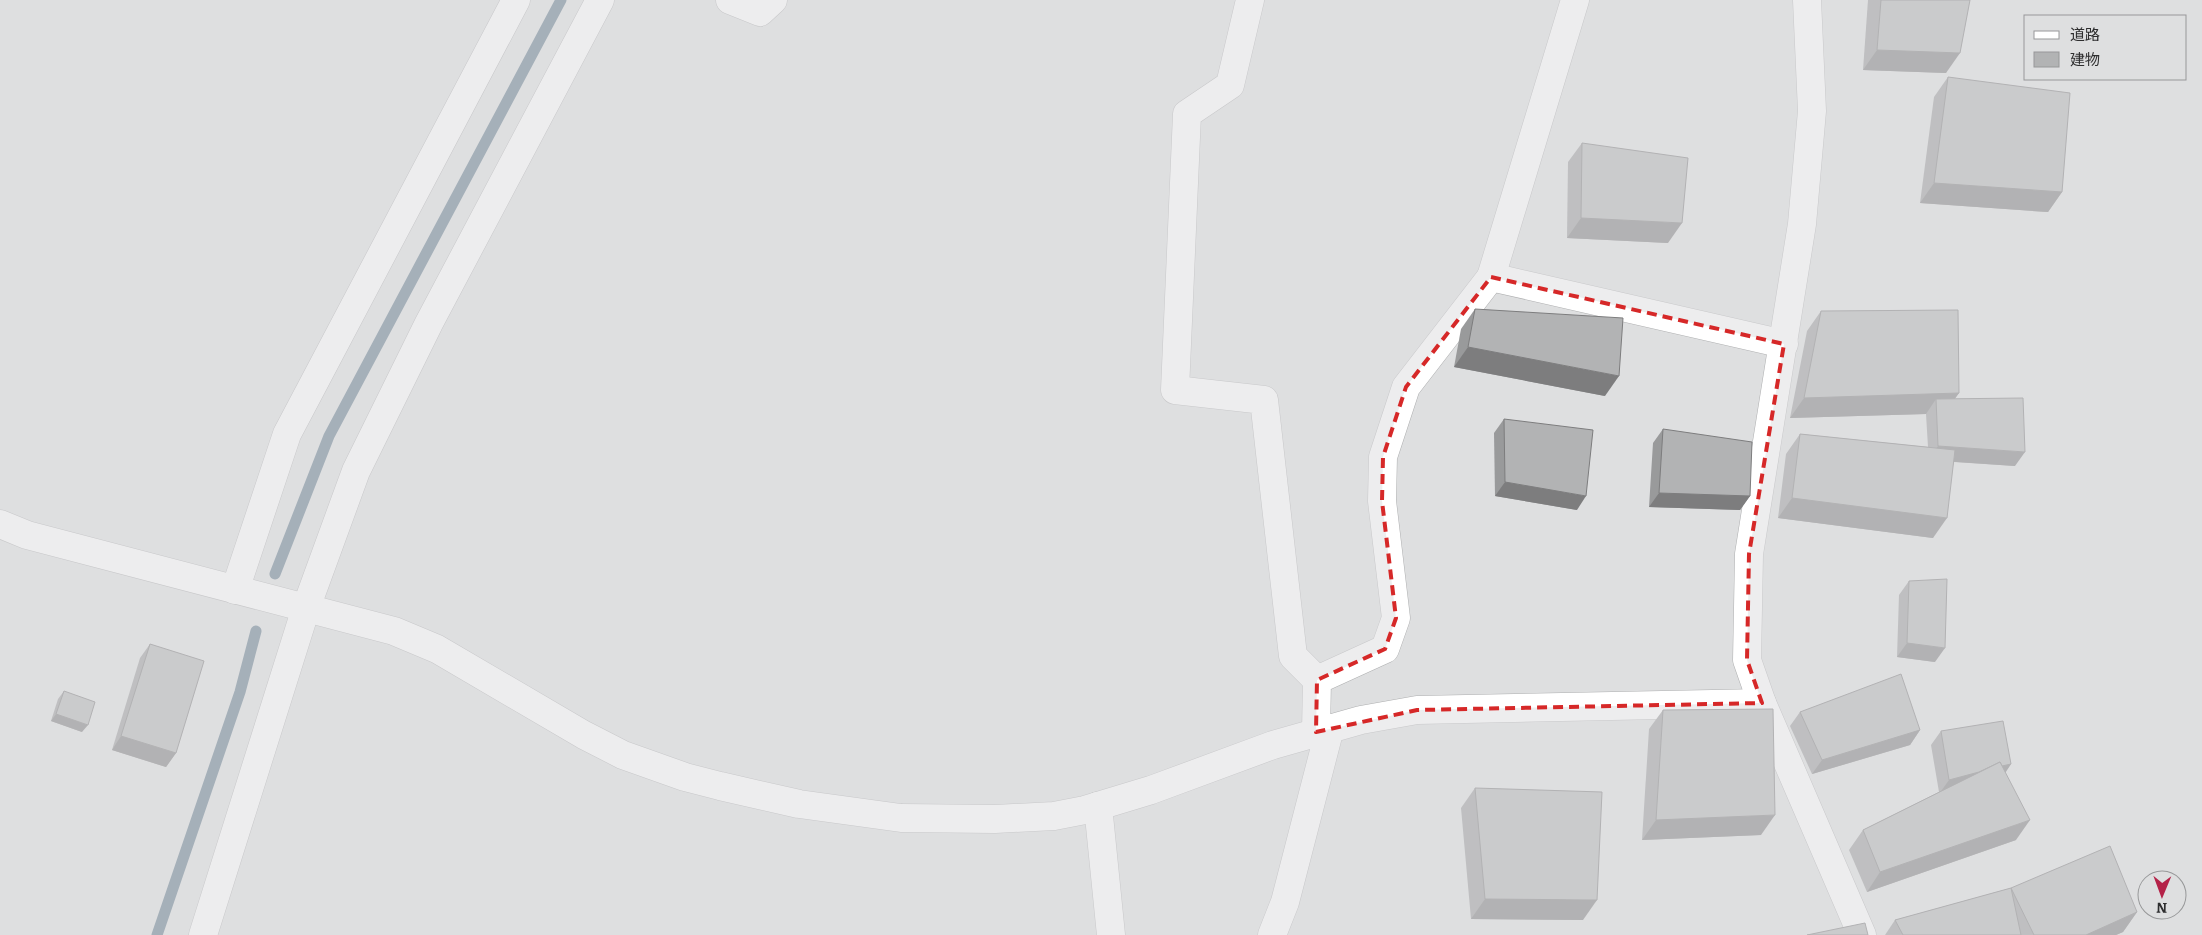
<svg xmlns="http://www.w3.org/2000/svg" width="2202" height="935" viewBox="0 0 2202 935" font-family="Bitter,'Noto Sans JP',serif">
  <style>
    .lines { fill: none; stroke-linecap: round; stroke-linejoin: round }
    .stream { stroke: #5f7889; stroke-width: 11 }
    .minor-casing { stroke: #aeafb0; stroke-width: 29 }
    .minor { stroke: #fff; stroke-width: 28 }
    .wall { fill: #999a9b }
    .shaded-wall { fill: #7d7d7e }
    .building { fill: #b2b3b4; stroke: #7d7d7e }
    .marked { fill: none; stroke: #d62828; stroke-width: 4; stroke-dasharray: 10 6; stroke-linejoin: round }
  </style>
  <rect width="100%" height="100%" fill="#dedfe0"/>
  <g class="lines">
    <g class="stream">
      <polyline points="275,574 329,436 561,0"/>
      <polyline points="157,935 240,692 256,631"/>
    </g>
    <g class="minor-casing">
      <g id="minor">
        <polyline points="730,0 760,12 773,0"/>
        <polyline points="1250,0 1230,85 1187,114 1175,390 1264,400 1293,656 1317,680"/>
        <polyline points="1491,277 1575,0"/>
        <polyline points="0,524 27,535 394,631 437,649 584,735 623,755 685,777 720,786 799,804 901,818 995,819 1054,816 1085,810 1151,790 1273,745 1361,720 1417,710 1762,703 1862,935"/>
        <polyline points="235,590 287,434 516,0"/>
        <polyline points="1762,703 1747,660 1749,554 1802,224 1812,111 1807,0"/>
        <polyline points="1316,732 1317,680 1385,649 1396,618 1382,501 1383,457 1406,387 1491,277 1784,344"/>
        <polyline points="1098,806 1111,935"/>
        <polyline points="203,935 306,608 356,471 429,323 600,0"/>
        <polyline points="1272,935 1285,902 1330,728"/>
      </g>
    </g>
    <use href="#minor" class="minor"/>
  </g>
  <g class="wall">
    <polygon points="1868,0 1970,0 1946,73 1863,70"/>
    <polygon points="1948,77 2062,192 2048,212 1920,203 1934,97"/>
    <polygon points="1582,143 1668,243 1567,238 1568,162"/>
    <polygon points="1475,309 1605,396 1454,367 1461,329"/>
    <polygon points="1821,311 1959,393 1954,399 2015,466 1954,462 1933,538 1778,518 1786,454 1800,434 1928,447 1926,414 1790,418 1807,331"/>
    <polygon points="1504,419 1577,510 1495,496 1494,433"/>
    <polygon points="1663,429 1750,496 1740,510 1649,507 1653,443"/>
    <polygon points="1909,581 1935,662 1897,657 1899,595"/>
    <polygon points="150,644 176,753 166,767 112,750 140,658"/>
    <polygon points="64,691 82,732 51,721 58,699"/>
    <polygon points="1663,710 1761,835 1642,840 1649,729"/>
    <polygon points="1800,712 1920,730 1910,745 1812,774 1790,726"/>
    <polygon points="1941,731 2011,764 2005,772 2016,840 1867,892 1849,850 1863,830 1939,792 1931,745"/>
    <polygon points="1475,788 1583,920 1471,919 1461,808"/>
    <polygon points="2011,888 2137,912 2123,932 2116,935 1885,935 1895,920"/>
  </g>
  <g class="shaded-wall">
    <polygon points="1877,50 1960,53 1946,73 1863,70"/>
    <polygon points="1934,183 2062,192 2048,212 1920,203"/>
    <polygon points="1581,218 1682,223 1668,243 1567,238"/>
    <polygon points="1468,347 1619,376 1605,396 1454,367"/>
    <polygon points="1959,393 1945,413 1936,399 1926,414 1790,418 1804,398"/>
    <polygon points="1938,446 2025,452 2015,466 1928,460"/>
    <polygon points="1505,482 1586,496 1577,510 1495,496"/>
    <polygon points="1659,493 1750,496 1740,510 1649,507"/>
    <polygon points="1792,498 1947,518 1933,538 1778,518"/>
    <polygon points="1907,643 1945,648 1935,662 1897,657"/>
    <polygon points="56,714 88,725 82,732 51,721"/>
    <polygon points="1920,730 1910,745 1812,774 1822,760"/>
    <polygon points="121,736 176,753 166,767 112,750"/>
    <polygon points="2011,764 2002,778 1939,794 1949,780"/>
    <polygon points="1775,815 1761,835 1642,840 1656,820"/>
    <polygon points="2030,820 2016,840 1867,892 1880,872"/>
    <polygon points="1485,899 1597,900 1583,920 1471,919"/>
    <polygon points="2137,912 2123,932 2116,935 2086,935"/>
  </g>
  <g class="building">
    <polygon points="1881,0 1970,0 1960,53 1877,50"/>
    <polygon points="1948,77 2070,93 2062,192 1934,183"/>
    <polygon points="1582,143 1688,158 1682,223 1581,218"/>
    <polygon points="1475,309 1623,318 1619,376 1468,347"/>
    <polygon points="1958,310 1959,393 1804,398 1821,311"/>
    <polygon points="2023,398 2025,452 1938,446 1936,399"/>
    <polygon points="1504,419 1593,430 1586,496 1505,482"/>
    <polygon points="1663,429 1752,442 1750,496 1659,493"/>
    <polygon points="1800,434 1955,450 1947,518 1792,498"/>
    <polygon points="1947,579 1945,648 1907,643 1909,581"/>
    <polygon points="150,644 204,661 176,753 121,736"/>
    <polygon points="1901,674 1920,730 1822,760 1800,712"/>
    <polygon points="64,691 95,702 88,725 56,714"/>
    <polygon points="1773,709 1775,815 1656,820 1663,710"/>
    <polygon points="2003,721 2011,764 2002,766 2000,762 1979,772 1949,780 1941,731"/>
    <polygon points="2000,762 2030,820 1880,872 1863,830"/>
    <polygon points="1475,788 1602,792 1597,900 1485,899"/>
    <polygon points="2110,846 2137,912 2086,935 2034,935 2011,888"/>
    <polygon points="2011,888 2021,935 1903,935 1895,920"/>
    <polygon points="1865,923 1868,935 1807,935"/>
  </g>
  <path d="M0 0H2202V935H0ZM1491,277L1784,344L1749,554L1747,660L1762,703L1417,710L1316,732L1317,680L1385,649L1396,618L1382,501L1383,457L1406,387Z" fill="#dedfe0" fill-opacity=".55" fill-rule="evenodd"/>
  <path class="marked" d="M1491,277L1784,344L1749,554L1747,660L1762,703L1417,710L1316,732L1317,680L1385,649L1396,618L1382,501L1383,457L1406,387Z"/>
  <rect x="2024" y="15" width="162" height="65" fill="#dedfe0" stroke="#979899"/>
  <rect x="2034" y="31" width="25" height="8" fill="#ffffff" stroke="#979899"/>
  <text x="2070" y="40" font-size="15" fill="#2d2d2e">道路</text>
  <rect x="2034" y="52" width="25" height="15" fill="#b2b3b4" stroke="#979899"/>
  <text x="2070" y="65" font-size="15" fill="#2d2d2e">建物</text>
  <g transform="translate(2162 895) rotate(181)"><circle r="24" fill="#dedfe0" stroke="#979899"/>
  <path d="M0-4L9 19L0 12L-9 19Z" fill="#b42248"/>
  <text y="-8" font-size="14" font-weight="bold" text-anchor="middle" fill="#2d2d2e">N</text>
  </g>
</svg>
